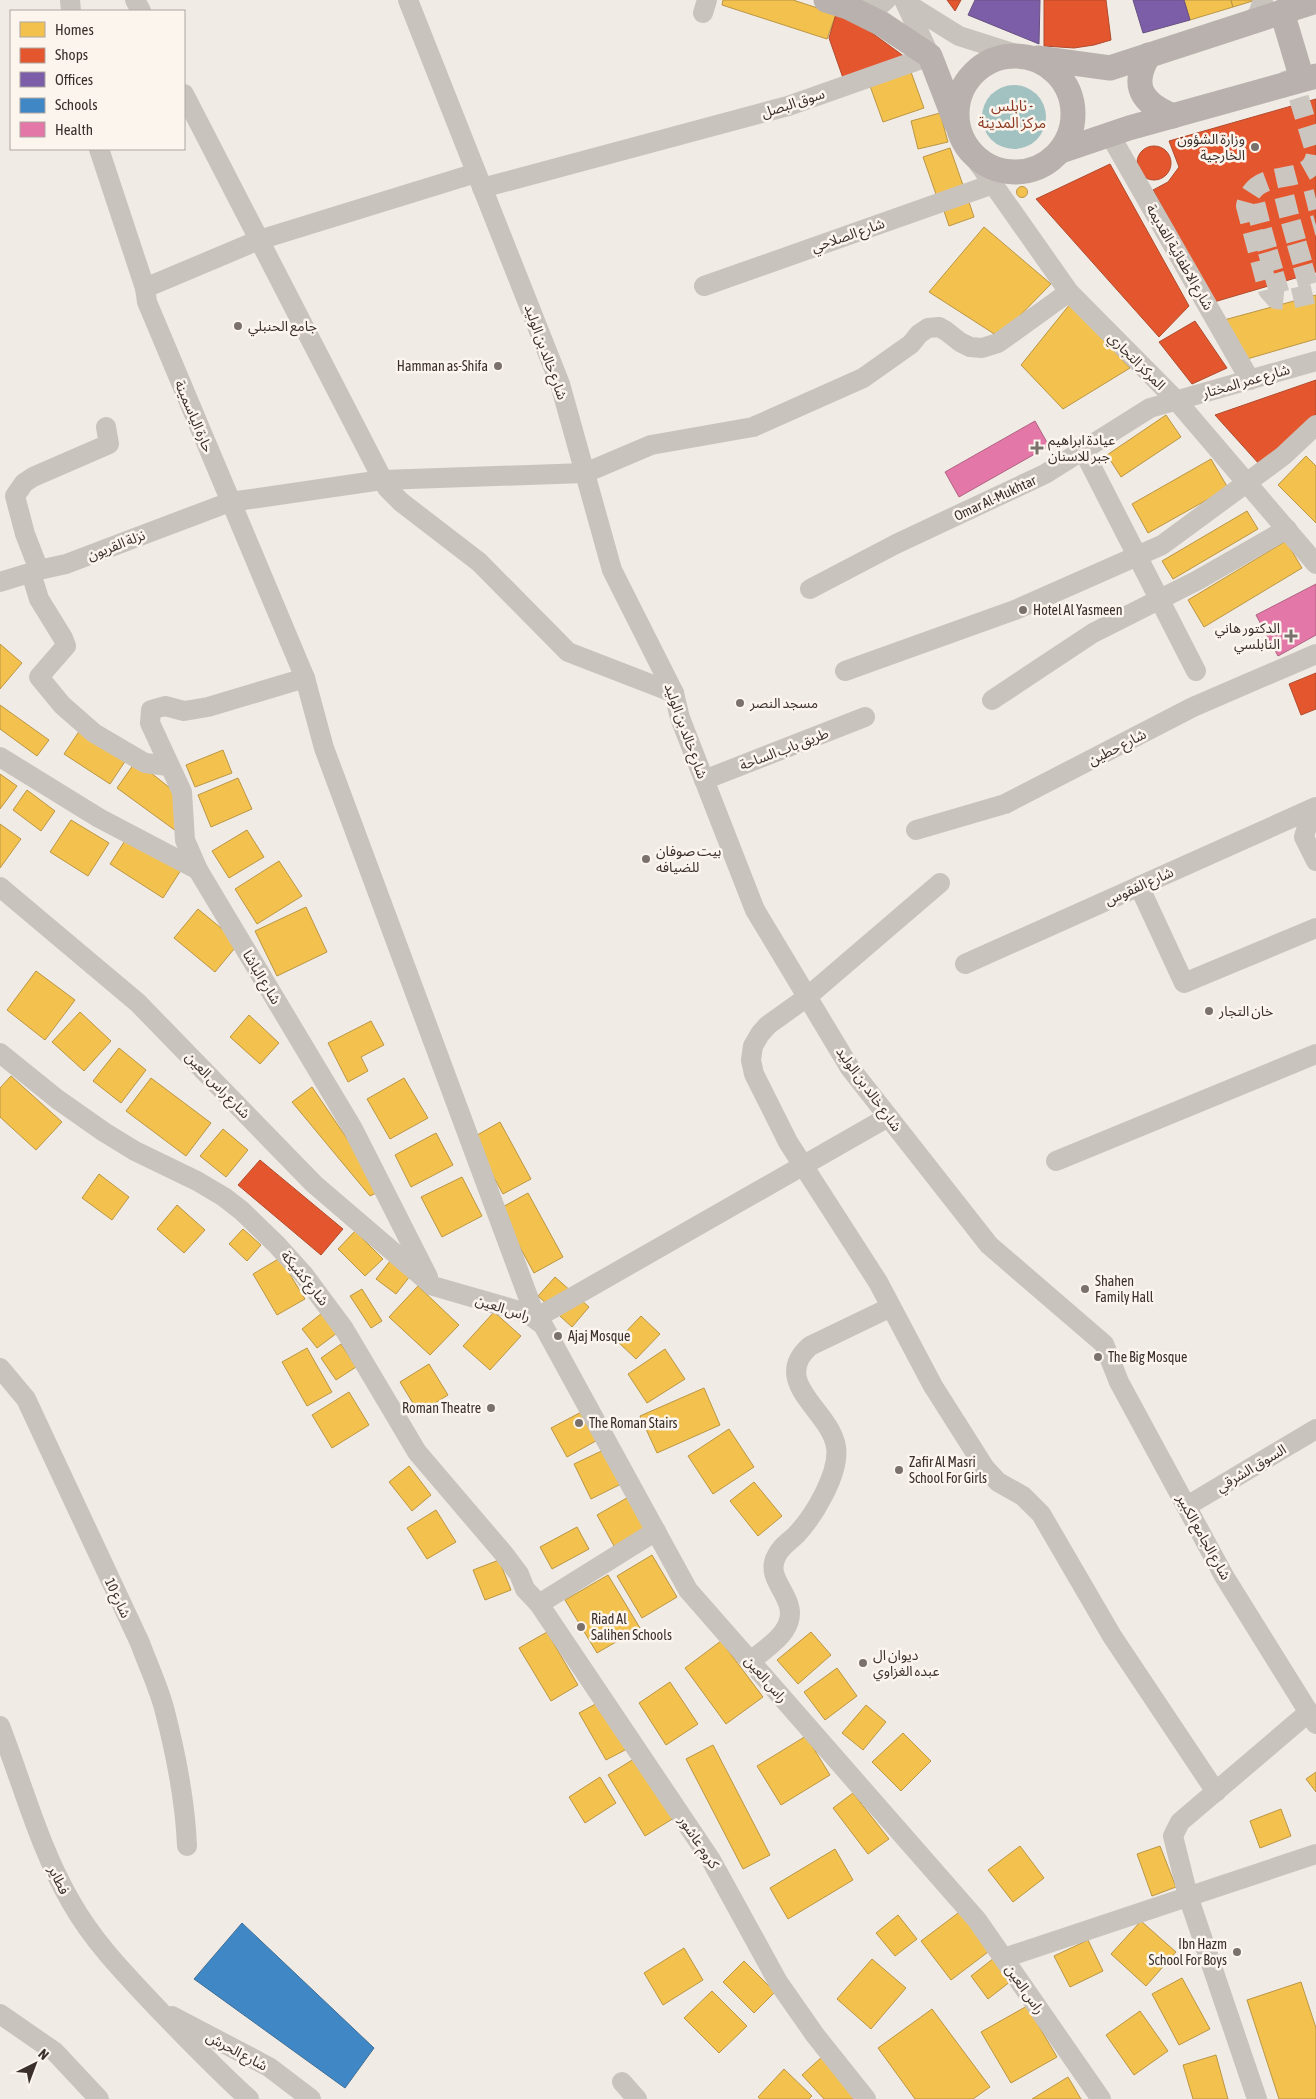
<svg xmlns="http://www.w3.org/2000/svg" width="1316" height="2099" viewBox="0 0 1316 2099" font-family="'Asap Condensed','Noto Sans Arabic',sans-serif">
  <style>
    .water { fill: #a1c2c1 }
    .homes { fill: #f2c14e; stroke: #bb9644 }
    .shops { fill: #e4572e; stroke: #b14b2d }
    .offices { fill: #7b5ea7; stroke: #685082 }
    .schools { fill: #3f88c5; stroke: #3e6e97 }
    .health { fill: #e377a8; stroke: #b16282 }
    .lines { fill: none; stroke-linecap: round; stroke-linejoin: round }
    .minor-tunnel { stroke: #ccc6c0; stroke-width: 20; stroke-dasharray: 20 10; stroke-linecap: butt }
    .minor { stroke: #c9c3be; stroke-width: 20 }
    .major { stroke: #b8b1ad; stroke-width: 25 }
    .poi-dot { fill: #7a716c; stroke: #fbf5ee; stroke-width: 2 }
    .labels { text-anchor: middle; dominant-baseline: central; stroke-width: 5; stroke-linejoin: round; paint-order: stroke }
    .street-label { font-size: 14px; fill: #3b302b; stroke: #fbf5ee }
    .poi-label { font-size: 14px; fill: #3b302b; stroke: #fbf5ee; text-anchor: start }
    .neighbourhood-label { font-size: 15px; fill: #8c3b22; stroke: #fbf5ee }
  </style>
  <rect width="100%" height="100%" fill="#f0ebe5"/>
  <circle class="water" cx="1014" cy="117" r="32"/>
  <g class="homes">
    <polygon points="723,0 793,0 836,14 827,39 722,5"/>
    <polygon points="1184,0 1231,0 1233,7 1190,20"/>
    <polygon points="1231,0 1256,0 1233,7"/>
    <polygon points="911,72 924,108 883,122 870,86"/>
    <polygon points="940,113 948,142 918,149 911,121"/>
    <polygon points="950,148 964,188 937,197 923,157"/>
    <circle cx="1022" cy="192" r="5.5"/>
    <polygon points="969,202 974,217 949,226 944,211"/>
    <polygon points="984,227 1051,284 999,337 929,292"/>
    <polygon points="1316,295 1316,339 1247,359 1224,320"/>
    <polygon points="1070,304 1130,368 1063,409 1021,365"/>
    <polygon points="1166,415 1181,437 1121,477 1107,455"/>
    <polygon points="1306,456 1316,466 1316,523 1278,485"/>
    <polygon points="1211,459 1228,488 1148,533 1132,504"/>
    <polygon points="1247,511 1258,529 1173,579 1162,561"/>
    <polygon points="1286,541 1302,568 1204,627 1188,600"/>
    <polygon points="0,644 22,663 0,689"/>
    <polygon points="0,705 49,740 37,756 0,729"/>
    <polygon points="80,730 126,760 110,784 64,754"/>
    <polygon points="223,750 232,773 195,787 186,765"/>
    <polygon points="136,761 175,792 176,831 117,788"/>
    <polygon points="0,774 17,786 0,809"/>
    <polygon points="238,778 252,809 211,827 198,795"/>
    <polygon points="27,790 55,811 41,831 13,810"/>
    <polygon points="71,820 109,843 88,876 50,852"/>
    <polygon points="0,824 21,839 0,868"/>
    <polygon points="247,830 264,857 229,878 212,851"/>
    <polygon points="128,836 181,870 163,898 110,864"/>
    <polygon points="279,861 302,896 257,924 235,889"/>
    <polygon points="306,907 327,952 277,976 255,931"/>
    <polygon points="198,909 239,943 215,972 174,938"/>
    <polygon points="36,971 75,1000 45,1040 7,1010"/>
    <polygon points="80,1012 111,1041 84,1071 52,1042"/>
    <polygon points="249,1015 279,1043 260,1064 230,1037"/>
    <polygon points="371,1021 384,1045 361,1057 368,1071 348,1082 328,1043"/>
    <polygon points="119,1048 146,1070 121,1103 93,1081"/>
    <polygon points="11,1076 62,1122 36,1150 0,1117 0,1088"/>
    <polygon points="151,1078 211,1123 186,1156 126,1111"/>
    <polygon points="404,1078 428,1118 390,1139 367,1099"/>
    <polygon points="312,1087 382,1190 370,1196 292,1102"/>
    <polygon points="500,1122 531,1179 503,1194 472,1138"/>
    <polygon points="223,1129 248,1150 226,1177 200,1156"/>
    <polygon points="436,1133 453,1165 411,1187 395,1155"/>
    <polygon points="99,1174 129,1197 112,1220 82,1198"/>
    <polygon points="462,1177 482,1216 442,1237 421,1197"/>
    <polygon points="528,1193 563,1257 534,1273 499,1209"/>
    <polygon points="177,1205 205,1230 184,1253 157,1229"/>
    <polygon points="243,1229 261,1245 247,1261 229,1244"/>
    <polygon points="355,1231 383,1259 365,1276 338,1249"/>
    <polygon points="394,1256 414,1271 396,1294 376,1279"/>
    <polygon points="280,1258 305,1299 277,1315 253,1274"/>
    <polygon points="555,1277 589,1307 572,1327 538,1296"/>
    <polygon points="418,1286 459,1325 430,1355 389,1317"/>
    <polygon points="362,1289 382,1321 371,1328 350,1296"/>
    <polygon points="494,1312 521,1336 490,1370 463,1346"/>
    <polygon points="322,1313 337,1333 317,1348 302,1329"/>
    <polygon points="641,1316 660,1334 636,1359 617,1341"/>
    <polygon points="341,1344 356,1367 336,1380 321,1358"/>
    <polygon points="307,1348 332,1392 307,1406 282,1362"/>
    <polygon points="665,1349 685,1379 647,1403 628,1374"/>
    <polygon points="429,1364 448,1395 419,1413 400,1382"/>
    <polygon points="704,1388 720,1425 657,1453 640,1416"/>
    <polygon points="349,1392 369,1425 332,1448 312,1415"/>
    <polygon points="587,1409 603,1437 567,1457 551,1428"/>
    <polygon points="729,1429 754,1467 713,1494 688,1456"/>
    <polygon points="610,1447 627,1481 591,1499 574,1464"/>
    <polygon points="409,1466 431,1495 412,1511 389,1482"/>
    <polygon points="754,1482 782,1516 758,1536 730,1501"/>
    <polygon points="632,1495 650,1525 614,1546 597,1515"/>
    <polygon points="436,1510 456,1542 427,1559 407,1528"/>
    <polygon points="577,1527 589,1549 552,1569 540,1547"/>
    <polygon points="652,1555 677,1597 642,1618 617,1576"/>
    <polygon points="499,1560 511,1590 485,1600 473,1570"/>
    <polygon points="608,1575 640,1628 597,1653 565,1600"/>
    <polygon points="547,1632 578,1685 551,1701 519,1648"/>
    <polygon points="811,1632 831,1655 798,1684 777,1660"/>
    <polygon points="721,1641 763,1697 726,1724 685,1668"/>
    <polygon points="837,1668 857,1696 825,1720 804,1692"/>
    <polygon points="670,1682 698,1724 666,1745 639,1703"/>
    <polygon points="601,1701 627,1749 606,1760 579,1713"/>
    <polygon points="866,1705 886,1722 863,1750 842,1733"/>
    <polygon points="903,1733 931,1761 901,1791 872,1762"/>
    <polygon points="806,1736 830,1775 781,1805 757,1766"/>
    <polygon points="713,1745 770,1855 743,1869 686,1759"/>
    <polygon points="637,1757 674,1818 645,1836 608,1775"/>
    <polygon points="1316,1772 1316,1792 1306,1779"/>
    <polygon points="600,1777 616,1803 585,1823 569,1797"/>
    <polygon points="853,1793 889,1839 868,1854 833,1808"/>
    <polygon points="1281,1809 1291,1836 1260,1848 1250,1821"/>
    <polygon points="1020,1846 1044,1878 1013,1902 988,1870"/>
    <polygon points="1160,1846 1176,1887 1152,1896 1137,1854"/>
    <polygon points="835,1849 853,1880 788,1919 770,1888"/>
    <polygon points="962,1910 992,1949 951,1980 921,1941"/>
    <polygon points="898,1915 917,1939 895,1956 876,1933"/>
    <polygon points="1141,1921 1176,1952 1146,1986 1111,1954"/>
    <polygon points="1088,1940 1103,1971 1070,1987 1054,1956"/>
    <polygon points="684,1948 703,1980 663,2005 644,1973"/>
    <polygon points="994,1958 1011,1981 988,1999 971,1976"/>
    <polygon points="872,1959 906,1988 871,2029 837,1999"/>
    <polygon points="744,1961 775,1992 754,2013 723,1982"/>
    <polygon points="1182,1978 1210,2029 1179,2045 1152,1994"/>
    <polygon points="1301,1982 1316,2028 1316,2099 1279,2099 1247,2000"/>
    <polygon points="712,1991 747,2026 719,2053 684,2018"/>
    <polygon points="1027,2006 1057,2057 1011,2083 981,2032"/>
    <polygon points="932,2009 990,2087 973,2099 915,2099 878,2048"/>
    <polygon points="1140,2011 1168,2051 1134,2075 1106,2035"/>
    <polygon points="1216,2055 1228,2099 1193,2099 1183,2065"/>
    <polygon points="823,2056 858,2094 853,2099 824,2099 802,2075"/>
    <polygon points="784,2069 812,2096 809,2099 760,2099 758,2097"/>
    <polygon points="1068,2077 1081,2099 1032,2099"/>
  </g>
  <g class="shops">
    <polygon points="947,0 961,0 955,11"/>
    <polygon points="1044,0 1106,0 1111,40 1094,45 1074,48 1044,46"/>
    <polygon points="836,14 853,19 905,57 843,78 829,38"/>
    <polygon points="1316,99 1316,272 1214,302 1153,190 1168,182 1179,167 1169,141"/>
    <circle cx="1154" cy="163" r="17"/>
    <polygon points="1110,164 1189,306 1159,337 1036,199"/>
    <polygon points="1195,321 1227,368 1192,384 1159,342"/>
    <polygon points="1316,380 1316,414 1260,465 1215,415"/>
    <polygon points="1316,673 1316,709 1301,715 1289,684"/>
    <polygon points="260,1160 343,1229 321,1255 238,1185"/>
  </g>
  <g class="offices">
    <polygon points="975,0 1040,0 1039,44 968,15"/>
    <polygon points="1133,0 1184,0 1190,20 1143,33"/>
  </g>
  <polygon class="schools" points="242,1923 374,2048 345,2088 194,1979"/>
  <g class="health">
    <polygon points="1035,421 1049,446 959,497 945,472"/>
    <polygon points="1316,584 1316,635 1278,656 1256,615"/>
  </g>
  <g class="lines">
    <g class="minor-tunnel">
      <path d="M1290,69L1316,154C1311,191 1254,162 1246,206L1268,290L1276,299L1286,300L1316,293"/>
      <polyline points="1248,216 1316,199"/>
      <polyline points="1255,242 1316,225"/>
      <polyline points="1261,264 1316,248"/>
      <polyline points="1267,286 1316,272"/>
    </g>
    <g class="minor">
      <polyline points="70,0 71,11"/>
      <polyline points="135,0 141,11"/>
      <polyline points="408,0 560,384 612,570 674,693 680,718 755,910 850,1068 989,1245 1104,1344 1119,1382 1224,1576 1316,1724"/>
      <polyline points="906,3 959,36 1025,57"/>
      <polyline points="850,7 878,7 886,0"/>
      <polyline points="703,13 707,0"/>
      <polyline points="1251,21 1258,14 1263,0"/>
      <polyline points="184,94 387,488 401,502 479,562 568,652 674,693"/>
      <polyline points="1110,135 1250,380"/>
      <polyline points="99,149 145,288 147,302 305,678 324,748 536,1318"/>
      <polyline points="969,150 1069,292 1176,400 1316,564"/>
      <polyline points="482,188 788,106 930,56 904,0"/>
      <polyline points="704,286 993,184"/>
      <polyline points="145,288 259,240 476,173"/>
      <polyline points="1083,450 1196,671"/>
      <polyline points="39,570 25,534 15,496 24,483 33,477 109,444 106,427"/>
      <polyline points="31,573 39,599 63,638 66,646 39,677 62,705 94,733 145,763 168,766"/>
      <polyline points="0,582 39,570 66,564 230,502 382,480 585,473 651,445 753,427 863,378 911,344 919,334 928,328 939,327 946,331 960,342 970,347 982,348 998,343 1069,292"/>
      <polyline points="810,589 896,544 1045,474 1150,408 1316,361"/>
      <polyline points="845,671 1015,610 1162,545 1283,456 1316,425"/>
      <polyline points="992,700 1093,633 1198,580 1287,529"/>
      <polyline points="0,757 99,818 198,870 353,1129 428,1277"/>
      <polyline points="704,780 865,717"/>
      <polyline points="1312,809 1304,837 1316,861"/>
      <polyline points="916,830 1005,804 1193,707 1316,654"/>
      <polyline points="198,870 185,840 182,792 150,723 151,710 165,706 184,711 208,707 305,678"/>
      <polyline points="940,883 807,997 768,1025 760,1034 753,1046 751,1060 754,1074 788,1142 878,1282 933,1386 985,1468 998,1482 1023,1496 1041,1514 1112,1636 1216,1792"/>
      <polyline points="1139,886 1184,983 1316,928"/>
      <polyline points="0,887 138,1003 314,1184 433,1286 527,1313 543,1325 688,1590 977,1920 1101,2099"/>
      <polyline points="965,964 1316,807"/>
      <polyline points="0,1053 57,1099 104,1132 135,1151 197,1181 224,1197 242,1211 277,1245 304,1275 344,1329 417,1452 504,1554 519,1574 525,1589 539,1604 711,1860 778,1982 815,2035 866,2099"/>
      <polyline points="1056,1161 1316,1054"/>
      <polyline points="525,1313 536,1318 888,1117"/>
      <path d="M0,1368L26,1399L140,1643C148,1665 158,1686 164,1708C176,1754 185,1798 187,1846"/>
      <polyline points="1187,1506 1316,1429"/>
      <polyline points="539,1604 656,1531"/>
      <path d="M751,1661C761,1652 776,1643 784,1631C805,1600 763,1583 776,1557C780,1547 789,1542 796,1535C814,1516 840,1473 836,1447C831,1411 769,1382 810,1346L891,1307"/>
      <path d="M0,1726C23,1785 39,1847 71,1902C94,1943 128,1977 160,2011C189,2041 218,2071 249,2099"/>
      <polyline points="1004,1958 1316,1854"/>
      <polyline points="0,2014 55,2052 99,2099"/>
      <polyline points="172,2016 269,2067 311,2099"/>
      <polyline points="622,2082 637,2099"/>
      <polyline points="1257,2099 1188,1896 1173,1836 1180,1822 1309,1712"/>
    </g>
    <g class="major">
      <polyline points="826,0 848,7 882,24 930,56 956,123"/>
      <polyline points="1282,12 1302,79"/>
      <path d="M1149,55C1130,86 1142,103 1173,116"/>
      <circle cx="1015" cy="114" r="58"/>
      <polyline points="1037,58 1110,68 1316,1"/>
      <polyline points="1061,151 1129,128 1316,76"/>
    </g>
  </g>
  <g class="poi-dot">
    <circle cx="1255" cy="147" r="5"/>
    <circle cx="238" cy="326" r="5"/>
    <circle cx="498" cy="366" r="5"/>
    <path d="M1034.5 440.5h5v5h5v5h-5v5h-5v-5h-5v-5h5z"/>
    <circle cx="1023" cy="610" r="5"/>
    <path d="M1288.5 628.5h5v5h5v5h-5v5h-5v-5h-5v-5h5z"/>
    <circle cx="740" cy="703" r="5"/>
    <circle cx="646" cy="859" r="5"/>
    <circle cx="1209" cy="1011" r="5"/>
    <circle cx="1085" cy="1289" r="5"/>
    <circle cx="558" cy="1336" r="5"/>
    <circle cx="1098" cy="1357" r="5"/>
    <circle cx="491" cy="1408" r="5"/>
    <circle cx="579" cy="1423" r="5"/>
    <circle cx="899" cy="1470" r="5"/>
    <circle cx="581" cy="1627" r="5"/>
    <circle cx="863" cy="1663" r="5"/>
    <circle cx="1237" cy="1952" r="5"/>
  </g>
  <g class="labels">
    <g class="street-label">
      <text transform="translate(793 103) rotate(-18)">سوق البصل</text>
      <text transform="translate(848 235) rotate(-19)">شارع الصلاحي</text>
      <text transform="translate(1180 257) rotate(60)">شارع الاطفائية القديمة</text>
      <text transform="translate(546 352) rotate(70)">شارع خالد بن الوليد</text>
      <text transform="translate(1137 361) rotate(45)">المركز التجاري</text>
      <text transform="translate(1246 381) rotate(-16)">شارع عمر المختار</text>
      <text transform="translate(194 416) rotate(67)">حارة الياسمينة</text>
      <text transform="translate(995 498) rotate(-25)">Omar Al-Mukhtar</text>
      <text transform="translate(116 545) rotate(-21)">نزلة القريون</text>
      <text transform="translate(686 731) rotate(70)">شارع خالد بن الوليد</text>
      <text transform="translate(1117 747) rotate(-27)">شارع حطين</text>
      <text transform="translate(784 749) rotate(-21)">طريق باب الساحة</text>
      <text transform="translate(1139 886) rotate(-24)">شارع الفقوس</text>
      <text transform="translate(262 977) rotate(59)">شارع الباشا</text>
      <text transform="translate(218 1085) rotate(46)">شارع راس العين</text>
      <text transform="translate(869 1089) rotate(54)">شارع خالد بن الوليد</text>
      <text transform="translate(305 1278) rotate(51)">شارع كشيكة</text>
      <text transform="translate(503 1308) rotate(18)">راس العين</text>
      <text transform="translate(1251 1468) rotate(-31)">السوق الشرقي</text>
      <text transform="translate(1204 1537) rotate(61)">شارع الجامع الكبير</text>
      <text transform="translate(118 1598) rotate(65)">شارع 10</text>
      <text transform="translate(766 1679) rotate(49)">راس العين</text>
      <text transform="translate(699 1842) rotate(56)">كروم عاشور</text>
      <text transform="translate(59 1880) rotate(64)">فطاير</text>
      <text transform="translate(1025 1989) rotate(55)">راس العين</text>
      <text transform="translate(237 2051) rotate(28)">شارع الحرش</text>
    </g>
    <g class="poi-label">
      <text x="1245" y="139" text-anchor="end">وزارة الشؤون<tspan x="1245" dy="16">الخارجية</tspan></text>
      <text x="248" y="326">جامع الحنبلي</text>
      <text x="488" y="366" text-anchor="end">Hamman as-Shifa</text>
      <text x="1048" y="440">عيادة ابراهيم<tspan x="1048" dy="16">جبر للاسنان</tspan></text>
      <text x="1033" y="610">Hotel Al Yasmeen</text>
      <text x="1280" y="628" text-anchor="end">الدكتور هاني<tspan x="1280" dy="16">النابلسي</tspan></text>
      <text x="750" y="703">مسجد النصر</text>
      <text x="656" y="851">بيت صوفان<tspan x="656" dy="16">للضيافه</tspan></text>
      <text x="1219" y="1011">خان التجار</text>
      <text x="1095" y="1281">Shahen<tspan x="1095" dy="16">Family Hall</tspan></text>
      <text x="568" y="1336">Ajaj Mosque</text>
      <text x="1108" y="1357">The Big Mosque</text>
      <text x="481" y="1408" text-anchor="end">Roman Theatre</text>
      <text x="589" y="1423">The Roman Stairs</text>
      <text x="909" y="1462">Zafir Al Masri<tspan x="909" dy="16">School For Girls</tspan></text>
      <text x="591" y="1619">Riad Al<tspan x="591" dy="16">Salihen Schools</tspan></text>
      <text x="873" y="1655">ديوان ال<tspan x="873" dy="16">عبده الغزاوي</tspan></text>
      <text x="1227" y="1944" text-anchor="end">Ibn Hazm<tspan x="1227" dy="16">School For Boys</tspan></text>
    </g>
    <g class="neighbourhood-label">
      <text x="1012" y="105">نابلس -<tspan x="1012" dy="17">مركز المدينة</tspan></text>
    </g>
  </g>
  <rect x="10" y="10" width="175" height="140" fill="#fbf5ee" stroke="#aea6a0"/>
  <rect x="20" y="22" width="25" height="15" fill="#f2c14e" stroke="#aea6a0"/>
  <text x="55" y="35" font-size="15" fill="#3b302b">Homes</text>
  <rect x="20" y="48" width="25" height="15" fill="#e4572e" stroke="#aea6a0"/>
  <text x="55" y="60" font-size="15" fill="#3b302b">Shops</text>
  <rect x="20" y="72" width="25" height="15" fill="#7b5ea7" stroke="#aea6a0"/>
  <text x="55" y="85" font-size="15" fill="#3b302b">Offices</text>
  <rect x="20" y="98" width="25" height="15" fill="#3f88c5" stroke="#aea6a0"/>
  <text x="55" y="110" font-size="15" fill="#3b302b">Schools</text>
  <rect x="20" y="122" width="25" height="15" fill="#e377a8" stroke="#aea6a0"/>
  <text x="55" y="135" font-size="15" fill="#3b302b">Health</text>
  <g transform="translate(35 2064) rotate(42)" stroke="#fbf5ee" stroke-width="4" paint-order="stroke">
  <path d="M0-4L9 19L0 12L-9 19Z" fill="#3b302b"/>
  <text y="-8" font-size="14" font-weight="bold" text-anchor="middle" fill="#3b302b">N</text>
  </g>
</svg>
